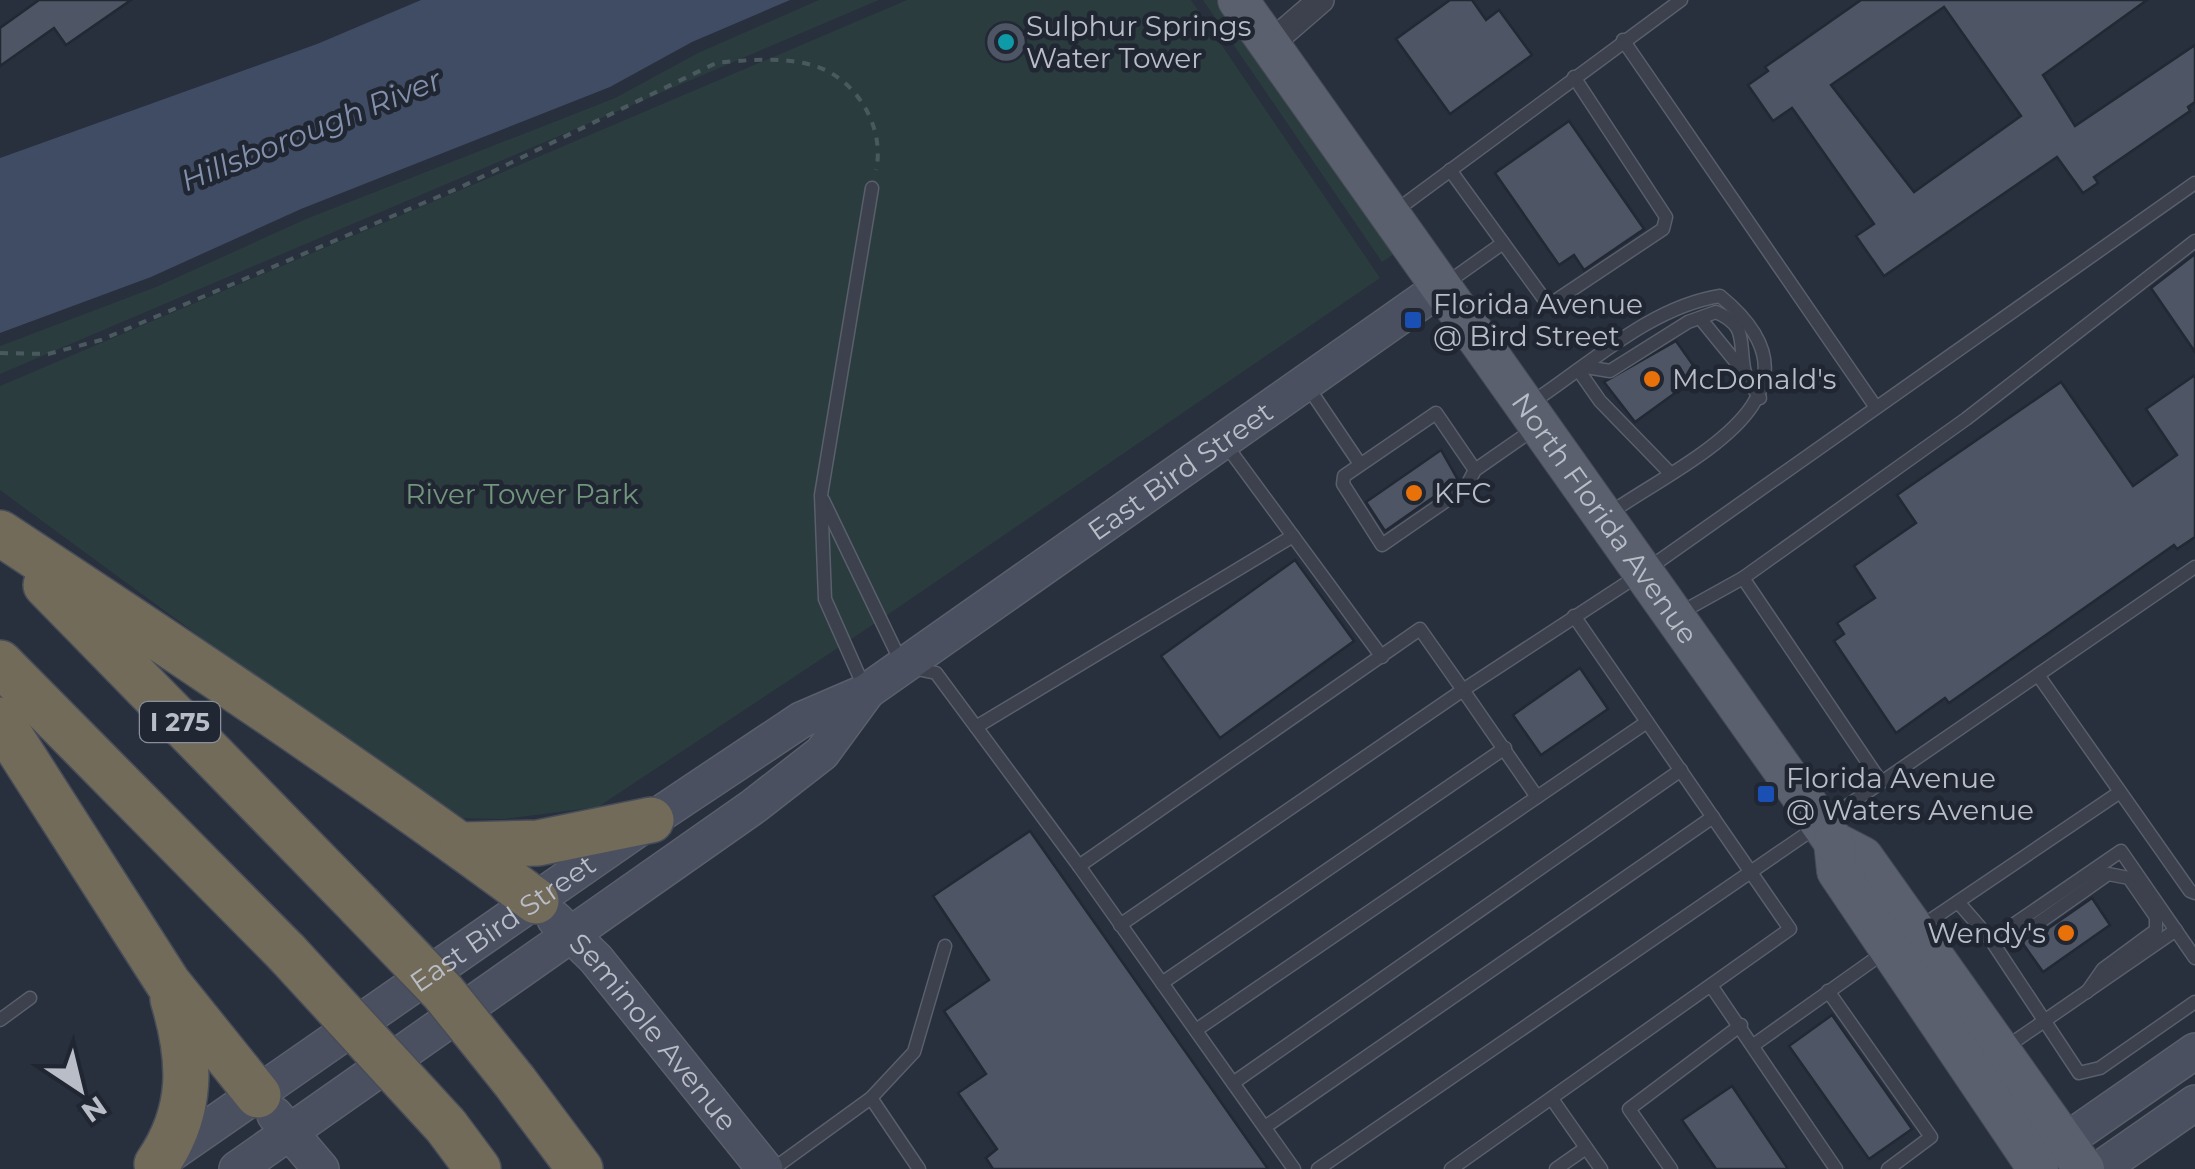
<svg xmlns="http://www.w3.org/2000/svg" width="2195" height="1169" viewBox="0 0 2195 1169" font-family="Montserrat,sans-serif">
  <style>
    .green { fill: #2b3c3f }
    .water { fill: #404b64 }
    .building { fill: #4e5665; stroke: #222834; stroke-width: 2.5; fill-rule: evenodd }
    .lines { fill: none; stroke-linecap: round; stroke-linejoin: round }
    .lane-casing { stroke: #595f6b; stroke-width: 15 }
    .street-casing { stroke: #595f6b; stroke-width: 28 }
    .secondary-casing { stroke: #595f6b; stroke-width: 38 }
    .primary-casing { stroke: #454a56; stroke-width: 42 }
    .highway-casing { stroke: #464c58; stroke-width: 48 }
    .path { stroke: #4a595d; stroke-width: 4; stroke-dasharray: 8 8; stroke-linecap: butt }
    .lane { stroke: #3c414d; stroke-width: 12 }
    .street { stroke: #3c414d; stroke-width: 25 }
    .secondary { stroke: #4a5060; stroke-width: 35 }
    .primary { stroke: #5a606d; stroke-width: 40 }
    .highway { stroke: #726b5a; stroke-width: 45 }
    .highway-bridge-casing { stroke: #464c58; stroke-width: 48; stroke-linecap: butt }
    .highway-bridge { stroke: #726b5a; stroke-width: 45 }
    .culture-dot { fill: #0f9aa8; stroke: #202632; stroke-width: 4 }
    .transit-dot { fill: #1a4fb4; stroke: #202632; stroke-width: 4 }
    .food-dot { fill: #e8710a; stroke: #202632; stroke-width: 4 }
    .labels { text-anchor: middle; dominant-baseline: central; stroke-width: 9; stroke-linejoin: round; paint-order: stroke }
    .shield { fill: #202632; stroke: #8a909b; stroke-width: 2.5 }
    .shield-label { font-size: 25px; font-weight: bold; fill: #b8bdc8 }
    .poi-label { font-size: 28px; fill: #b8bdc8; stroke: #202632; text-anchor: start }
    .street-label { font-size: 28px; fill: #b8bdc8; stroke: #202632 }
    .park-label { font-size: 28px; fill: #72967d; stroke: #202632 }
    .water-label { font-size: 30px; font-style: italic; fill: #8390ac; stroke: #202632 }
  </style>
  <rect width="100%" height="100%" fill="#282f3d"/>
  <g class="green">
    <polygon points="819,0 879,0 0,374 0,346 156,287 306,219 615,98 698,53"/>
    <polygon points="907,0 1191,0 1380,278 880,620 598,807 504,819 447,818 0,490 0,386"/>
    <polygon points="1203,0 1223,0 1400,250 1382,262"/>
  </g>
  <polygon class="water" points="421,0 790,0 692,42 610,87 301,209 151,277 0,333 0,158 317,44"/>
  <g class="building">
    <polygon points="39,0 131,0 66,45 54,28 0,66 0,28"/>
    <polygon points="1450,0 1472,0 1486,20 1499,10 1532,55 1450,114 1396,39"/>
    <path d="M1861,0H2147L2043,75L2075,126L2195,45V102L2188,107L2190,111L2094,177L2098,183L2083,193L2057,157L1884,276L1856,236L1874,224L1795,112L1792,108L1773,121L1748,85L1768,71L1765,67ZM1944,7L2021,116L1914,192L1831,85Z"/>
    <circle cx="1006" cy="42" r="20"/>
    <polygon points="1569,121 1644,229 1584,270 1574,255 1559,265 1495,173"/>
    <polygon points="2195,254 2195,352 2151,288"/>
    <polygon points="1676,341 1700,375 1635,422 1604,382"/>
    <polygon points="2195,375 2195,537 2177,549 2174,545 1949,703 1945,698 1896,733 1834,641 1844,634 1837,623 1875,598 1854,566 1916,523 1897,495 2061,382 2133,486 2177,455 2146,409"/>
    <polygon points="1441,450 1458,480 1385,531 1366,502"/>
    <polygon points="1295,560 1354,641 1220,738 1161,656"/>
    <polygon points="1580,668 1608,709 1541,755 1513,715"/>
    <polygon points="1030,831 1268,1169 993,1169 986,1158 997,1149 958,1093 986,1074 944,1011 989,980 933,896"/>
    <polygon points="2092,898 2110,925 2043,972 2021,941 2043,932"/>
    <polygon points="1832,1015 1912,1129 1869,1159 1789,1046"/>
    <polygon points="1732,1086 1788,1169 1716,1169 1682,1120"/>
  </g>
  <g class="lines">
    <g class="lane-casing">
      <g id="lane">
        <polyline points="1623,40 1875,406"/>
        <polyline points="1450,170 1544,299 1555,301 1663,229 1666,217 1574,77"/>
        <polyline points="1394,212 1681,0"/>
        <polyline points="1444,285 1503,243"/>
        <polyline points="1700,318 1744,372"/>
        <path d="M1586,367L1610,371L1688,322L1716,312C1747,326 1739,339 1744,368C1745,378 1754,389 1760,398"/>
        <polyline points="1579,371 1600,401 1669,472"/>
        <polyline points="1306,384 1360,464"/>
        <path d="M1531,403C1589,365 1650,307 1720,296C1841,395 1687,460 1610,513"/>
        <polyline points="1223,441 1382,657"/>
        <polyline points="1475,470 1436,413 1344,476 1343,484 1382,545 1466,487 1475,470 1534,429"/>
        <polyline points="823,500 903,666 936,673 1079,866"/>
        <polyline points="1680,613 1743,578"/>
        <polyline points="2038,675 2190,891 2195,893"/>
        <polyline points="864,687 825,599 821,495 872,188"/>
        <polyline points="976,727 1293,536"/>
        <polyline points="1881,782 1743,578 1966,419 2195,241"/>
        <polyline points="1958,902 1991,940 2037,924 2108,874 2129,878 2156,917 2156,930 2103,969 2087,992"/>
        <polyline points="1120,925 1463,690 1537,797"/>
        <polyline points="1919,928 2120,792"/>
        <polyline points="2195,958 2121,851 1991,940 2079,1073 2100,1068 2195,1002"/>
        <polyline points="1162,983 1505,748"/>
        <polyline points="1712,987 1836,1169"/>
        <polyline points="1828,991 1931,1137 1888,1169"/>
        <polyline points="0,1020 30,998"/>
        <polyline points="1196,1030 1647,722"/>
        <polyline points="1755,1044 1886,951"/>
        <polyline points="2005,1048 2176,930"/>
        <polyline points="1233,1083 1681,770"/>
        <polyline points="871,1098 914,1052 945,946"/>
        <polyline points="1552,1099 1601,1169"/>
        <polyline points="1265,1127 1713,817"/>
        <polyline points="773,1169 871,1098 919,1169"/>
        <polyline points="1294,1169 1079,866 1420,629 1463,690 1642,573 2195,183"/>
        <polyline points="1318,1169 2195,567"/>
        <polyline points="1451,1169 1790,929 1574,616"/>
        <polyline points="1556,1169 1586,1148"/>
        <polyline points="1671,1169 1629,1109 1741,1025"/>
      </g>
    </g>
    <g class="street-casing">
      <polyline id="street" points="1269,45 1321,0"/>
    </g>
    <g class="secondary-casing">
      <g id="secondary">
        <path id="s1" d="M555,919L596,959L765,1169"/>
        <polyline points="275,1115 321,1169"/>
        <polyline points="2044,1156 2195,1051"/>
        <path id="s2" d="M156,1164L651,820L801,720L866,692L1443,286"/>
        <polyline points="237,1169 754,806 822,753 866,693"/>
        <polyline points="2100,1169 2195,1103"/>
      </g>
    </g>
    <g class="primary-casing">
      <g id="primary">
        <path id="s3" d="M1238,0L1834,842L1863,857L2084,1169"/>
        <polyline points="1834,842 1837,871 2038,1169"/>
      </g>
    </g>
    <g class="highway-casing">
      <g id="highway">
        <path d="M0,533C181,652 362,772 536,901"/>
        <polyline points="46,585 359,905"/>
        <polyline points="0,663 287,953"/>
        <polyline points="0,720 168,983 258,1095"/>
        <polyline points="463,845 538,843 651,820"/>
        <polyline points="515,1082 580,1169"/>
        <polyline points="446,1126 478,1169"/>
        <path d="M157,1164C194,1110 191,1059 173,999"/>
      </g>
    </g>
    <path class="path" d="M0,353L48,354L101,340L461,187L716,63C745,60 779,57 808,64C854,74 886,126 876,170"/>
    <use href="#lane" class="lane"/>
    <use href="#street" class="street"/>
    <use href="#secondary" class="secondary"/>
    <use href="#primary" class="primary"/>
    <use href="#highway" class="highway"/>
    <g class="highway-bridge-casing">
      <g id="highway-bridge">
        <polyline points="359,905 442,991 515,1082"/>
        <polyline points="287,953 446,1126"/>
      </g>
    </g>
    <use href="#highway-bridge" class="highway-bridge"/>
  </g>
  <circle class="culture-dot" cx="1006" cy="42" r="10"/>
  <g class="transit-dot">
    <rect x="1403" y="310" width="20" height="20" rx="5"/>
    <rect x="1756" y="784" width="20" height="20" rx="5"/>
  </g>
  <g class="food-dot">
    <circle cx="1652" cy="379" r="10"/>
    <circle cx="1414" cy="493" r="10"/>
    <circle cx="2066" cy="933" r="10"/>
  </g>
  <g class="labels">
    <rect class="shield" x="140" y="702" width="80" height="40" rx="8"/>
    <g class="shield-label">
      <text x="180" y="722">I 275</text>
    </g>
    <g class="poi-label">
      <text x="1026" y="26">Sulphur Springs<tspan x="1026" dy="32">Water Tower</tspan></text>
      <text x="1433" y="304">Florida Avenue<tspan x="1433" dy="32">@ Bird Street</tspan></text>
      <text x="1672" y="379">McDonald's</text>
      <text x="1434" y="493">KFC</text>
      <text x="1786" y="778">Florida Avenue<tspan x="1786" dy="32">@ Waters Avenue</tspan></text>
      <text x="2046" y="933" text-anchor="end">Wendy's</text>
    </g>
    <g class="street-label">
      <text stroke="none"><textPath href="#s2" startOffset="1238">East Bird Street</textPath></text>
      <text stroke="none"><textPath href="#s3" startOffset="635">North Florida Avenue</textPath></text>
      <text stroke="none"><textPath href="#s2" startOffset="422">East Bird Street</textPath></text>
      <text stroke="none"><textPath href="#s1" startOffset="150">Seminole Avenue</textPath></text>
    </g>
    <g class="park-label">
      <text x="522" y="494">River Tower Park</text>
    </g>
    <g class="water-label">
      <text transform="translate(311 130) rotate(-22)">Hillsborough River</text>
    </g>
  </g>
  <g transform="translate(80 1089) rotate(145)" stroke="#202632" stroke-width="8" paint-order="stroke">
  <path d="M0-8L18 38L0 25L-18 38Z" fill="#b8bdc8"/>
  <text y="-15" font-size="28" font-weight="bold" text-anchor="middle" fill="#b8bdc8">N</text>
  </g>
</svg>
